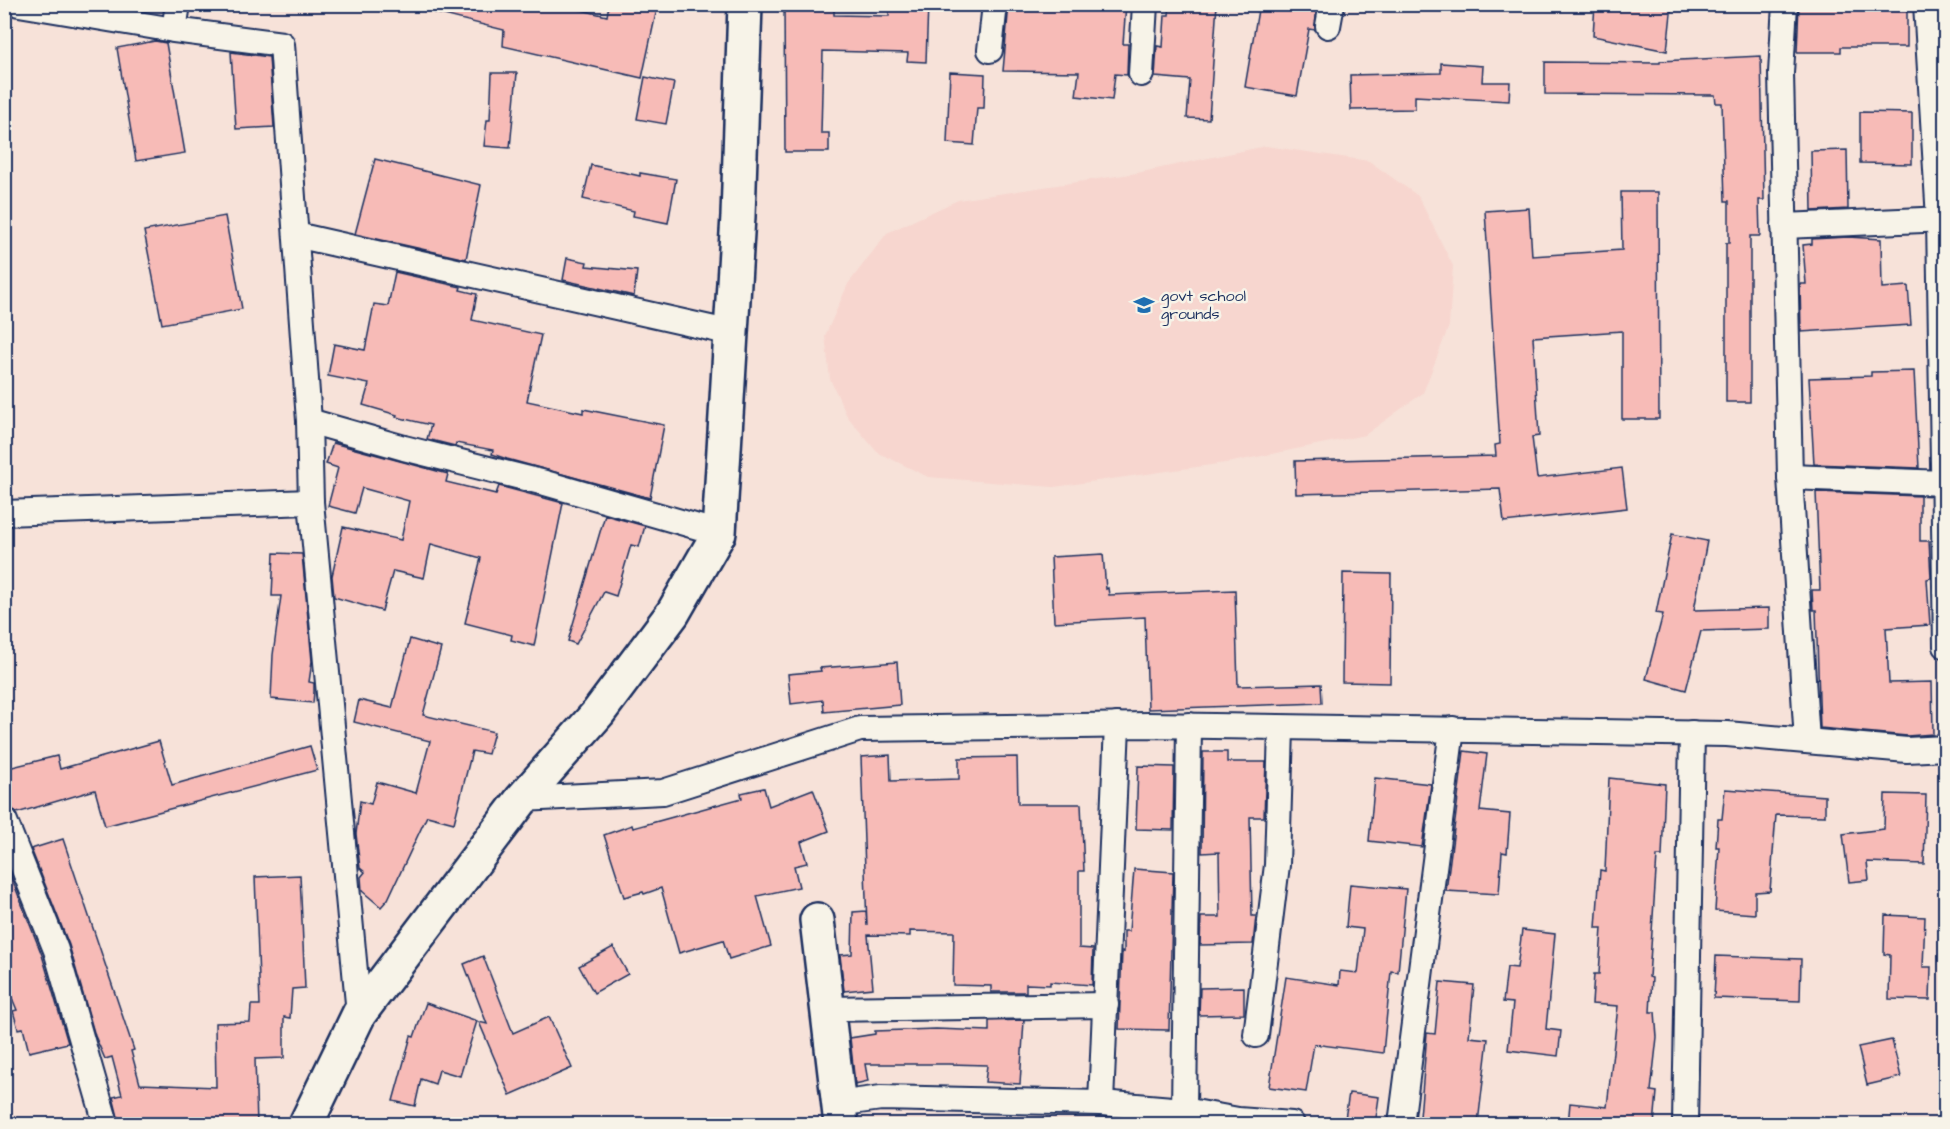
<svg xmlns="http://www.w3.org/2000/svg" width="1950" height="1129" viewBox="0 0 1950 1129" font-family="'Architects Daughter',sans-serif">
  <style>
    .built { fill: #f7d6cf }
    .building { fill: #f7bbb7; stroke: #1b2f5e; stroke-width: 1.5 }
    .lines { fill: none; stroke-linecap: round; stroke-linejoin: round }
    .street-casing { stroke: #1b2f5e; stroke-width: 28 }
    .secondary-casing { stroke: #1b2f5e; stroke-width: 38 }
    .street { stroke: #f7f3e8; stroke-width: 24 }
    .secondary { stroke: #f7f3e8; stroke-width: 33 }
    .labels { text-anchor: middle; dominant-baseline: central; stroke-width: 5; stroke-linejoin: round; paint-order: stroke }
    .poi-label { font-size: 16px; fill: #1b2f5e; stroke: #f7f3e8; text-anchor: start }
  </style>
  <rect width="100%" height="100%" fill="#f7e2d9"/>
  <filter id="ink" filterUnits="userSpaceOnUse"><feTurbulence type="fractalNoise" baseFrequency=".0167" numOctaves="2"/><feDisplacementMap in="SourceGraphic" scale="12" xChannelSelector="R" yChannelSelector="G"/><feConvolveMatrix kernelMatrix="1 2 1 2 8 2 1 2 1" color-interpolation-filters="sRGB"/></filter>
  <g filter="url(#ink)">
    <polygon class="built" points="1266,146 1369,161 1418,196 1453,266 1449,326 1423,393 1365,435 1232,462 1054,487 928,477 877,452 847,416 830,379 825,336 848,284 887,233 958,200 1137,173"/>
    <g class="building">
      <polygon points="433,4 556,4 607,16 609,4 658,4 642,78 503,46 504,30 432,12"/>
      <polygon points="784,4 834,4 834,15 889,16 889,4 928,4 926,62 907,61 908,53 823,51 821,133 829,133 829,152 785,152"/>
      <polygon points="1009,4 1126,4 1123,44 1128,44 1127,75 1115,74 1112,100 1076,96 1079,72 1003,71"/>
      <polygon points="1170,4 1217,4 1209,119 1187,118 1190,80 1155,77 1157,46 1163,47 1165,15 1169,15"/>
      <polygon points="1259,4 1317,4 1315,30 1309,29 1297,96 1245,87"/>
      <polygon points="1595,4 1672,4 1667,51 1593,36"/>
      <polygon points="1799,4 1907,4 1907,47 1841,47 1841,52 1797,52"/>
      <polygon points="155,41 166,43 185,153 136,161 117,48"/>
      <polygon points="231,52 269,57 274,127 236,129"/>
      <polygon points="1761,56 1764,200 1759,200 1760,236 1750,236 1750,402 1726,402 1726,243 1729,243 1729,201 1725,201 1722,103 1716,103 1715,95 1545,94 1545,62 1660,63 1660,61"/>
      <polygon points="1441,63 1483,66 1482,82 1510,82 1509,101 1415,96 1415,109 1351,110 1350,75 1441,73"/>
      <polygon points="950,72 985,74 984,108 977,108 974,145 947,143"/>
      <polygon points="492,73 517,73 510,148 484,146 487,120 490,120"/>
      <polygon points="645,77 674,83 666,124 637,119"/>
      <polygon points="1860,112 1912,113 1912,164 1860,163"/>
      <polygon points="1847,150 1848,209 1812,211 1811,151"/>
      <polygon points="375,159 481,185 466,259 355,234"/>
      <polygon points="591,165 640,176 640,173 676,179 668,223 633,216 634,211 583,199"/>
      <polygon points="1621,192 1658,192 1659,419 1622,419 1622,331 1533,337 1539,436 1532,437 1537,478 1622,468 1627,508 1504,522 1500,489 1296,494 1295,461 1496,456 1495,445 1500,444 1485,211 1529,208 1532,256 1622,250"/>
      <polygon points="225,216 242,309 162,324 144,231"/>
      <polygon points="1848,237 1881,239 1882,288 1908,286 1911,325 1801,332 1800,284 1806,284 1803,245 1812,244 1812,239"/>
      <polygon points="567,258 587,262 586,266 637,271 634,296 563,280"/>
      <polygon points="395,272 461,287 460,290 477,294 472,320 541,335 527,401 583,413 583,409 664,425 650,498 507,459 492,454 493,450 456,443 455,446 427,439 431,425 396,417 397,415 363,405 369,384 328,376 334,344 365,350 374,304 388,306"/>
      <polygon points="1914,371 1919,468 1814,464 1809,378 1871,376 1871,372"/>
      <polygon points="333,443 448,474 446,482 496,494 499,486 563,503 534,646 511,640 512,635 465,623 481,558 431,544 424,578 393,571 382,611 334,597 332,576 343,527 401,540 409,501 362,488 355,513 328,506 338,468 326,464"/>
      <polygon points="1816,492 1920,496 1920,541 1929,541 1931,578 1927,579 1930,625 1886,628 1889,683 1932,682 1933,734 1907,736 1820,728 1816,610 1813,610 1812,590 1820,590"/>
      <polygon points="605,515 645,526 639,547 631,545 616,596 604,592 576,644 568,641"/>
      <polygon points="1672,534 1707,541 1694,610 1769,608 1769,629 1701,631 1686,690 1646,679 1663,614 1656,613"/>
      <polygon points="274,553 302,554 312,661 309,682 314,683 314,692 313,703 271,699 273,655 281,596 272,596"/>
      <polygon points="1103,554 1106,589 1108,588 1109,595 1235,590 1238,686 1321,684 1322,703 1148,709 1145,617 1054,622 1051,557"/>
      <polygon points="1343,573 1391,574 1390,683 1342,682"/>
      <polygon points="410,639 441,648 423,715 494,732 488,754 472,751 454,823 427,816 388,899 381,907 362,891 361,877 365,872 360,868 356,834 360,801 371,804 377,782 416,793 430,741 354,722 359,700 392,708"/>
      <polygon points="897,662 900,705 824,712 823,700 791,704 788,674 821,671 820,668"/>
      <polygon points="159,741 172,785 310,746 317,770 105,826 95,790 17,813 4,803 4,769 57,756 60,769"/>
      <polygon points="1464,751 1487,754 1480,811 1510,814 1507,853 1502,852 1499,894 1446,891"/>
      <polygon points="1203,752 1227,752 1227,762 1266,762 1264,817 1250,817 1252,916 1256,916 1253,944 1200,945 1201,917 1220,917 1219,852 1202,853"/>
      <polygon points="890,755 891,781 959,779 959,758 1017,757 1018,804 1081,804 1084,871 1079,871 1079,948 1093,949 1092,985 1050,982 1050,985 1026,984 1026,992 991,992 991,986 953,985 954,932 910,931 910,936 868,935 873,988 844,991 840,955 852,954 853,912 866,911 867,926 861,757"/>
      <polygon points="1138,766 1174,767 1173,830 1136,829"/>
      <polygon points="1375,778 1431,784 1422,847 1369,841"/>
      <polygon points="1609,778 1665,784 1662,856 1657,856 1649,977 1652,978 1650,1012 1655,1012 1657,1037 1651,1091 1657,1092 1654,1125 1568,1125 1570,1103 1607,1107 1618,1006 1592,1004 1594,974 1599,974 1602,928 1596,928 1600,870 1605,871"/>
      <polygon points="764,788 769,806 813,789 829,831 801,842 807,863 794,866 799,887 757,896 771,946 729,959 723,940 679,953 661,888 644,894 643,892 624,897 604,835 632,825 633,828 742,798 741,793"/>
      <polygon points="1725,789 1825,796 1825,816 1776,815 1770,891 1755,892 1755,914 1715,911 1719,847 1716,847 1718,819 1722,819"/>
      <polygon points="1885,794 1926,795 1924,864 1867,862 1869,880 1849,882 1843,834 1884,829"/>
      <polygon points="63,839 134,1050 131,1051 140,1084 216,1087 215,1023 250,1022 251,1005 260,1005 255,877 300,875 305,988 292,989 290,1018 284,1017 284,1058 255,1059 257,1125 220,1125 220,1121 150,1118 152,1125 120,1125 113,1097 122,1095 112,1057 105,1059 95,1036 69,945 31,849"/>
      <polygon points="4,859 42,955 68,1043 29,1052 23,1028 18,1029 13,1011 17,1010 4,979"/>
      <polygon points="1134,869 1173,872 1169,1030 1119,1029 1122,951 1124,952 1124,931 1129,931"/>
      <polygon points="1350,884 1406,889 1398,972 1391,971 1383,1053 1314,1044 1306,1092 1269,1087 1286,977 1339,985 1340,971 1358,973 1363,929 1346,927"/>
      <polygon points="1885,915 1925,917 1923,967 1931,967 1930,1000 1889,999 1890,955 1884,954"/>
      <polygon points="1522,930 1555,934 1546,1029 1561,1031 1558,1056 1508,1050 1513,1003 1503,1002 1507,967 1517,968"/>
      <polygon points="613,947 628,974 594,993 579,966"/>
      <polygon points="483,956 513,1033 549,1017 572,1068 510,1095 479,1022 487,1024 464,964"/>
      <polygon points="1716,956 1801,959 1800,1001 1714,998"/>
      <polygon points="1440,982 1474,985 1469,1037 1488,1039 1478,1123 1420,1117 1427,1033 1435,1034"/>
      <polygon points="1244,987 1244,1014 1199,1015 1200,988"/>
      <polygon points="426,1003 477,1021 460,1076 439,1070 435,1084 421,1079 415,1106 393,1101 411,1036 414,1037"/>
      <polygon points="1024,1020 1020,1084 985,1082 987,1065 949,1064 865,1064 868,1081 855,1084 850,1038 875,1034 875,1031 936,1029 989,1031 989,1021"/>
      <polygon points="1892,1040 1901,1077 1867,1085 1858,1047"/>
      <polygon points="1349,1093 1379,1097 1375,1125 1344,1125"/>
    </g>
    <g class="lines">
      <g class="street-casing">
        <g id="street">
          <polyline points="19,4 174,30"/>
          <polyline points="178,4 174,30 282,44 309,421 311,502 359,1014"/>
          <polyline points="1785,4 1781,73 1790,477 1807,741"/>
          <polyline points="1926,4 1939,219 1946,646"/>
          <polyline points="1328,26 1332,4"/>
          <polyline points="990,50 995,4"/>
          <polyline points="1141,74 1145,4"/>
          <polyline points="1784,226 1946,219"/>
          <polyline points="296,235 732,333"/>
          <polyline points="309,421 404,448 545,483 719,533"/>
          <polyline points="1790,477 1944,483"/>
          <polyline points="4,513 311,502"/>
          <polyline points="522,799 663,792 860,729 1148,725 1727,734 1907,750 1946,748"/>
          <polyline points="4,819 56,950 106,1124"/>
          <polyline points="826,1009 1106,1005"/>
          <polyline points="1256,1035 1277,865 1281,728"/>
          <polyline points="1101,1103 1117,725"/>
          <polyline points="837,1104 881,1098 1101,1103 1184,1110 1238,1120 1292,1124"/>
          <polyline points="1184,1110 1189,725"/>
          <polyline points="1401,1124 1452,729"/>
          <polyline points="1685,1124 1692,733"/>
        </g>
      </g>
      <g class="secondary-casing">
        <g id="secondary">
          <polyline points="817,920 841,1124"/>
          <polyline points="306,1124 359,1014 522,799 598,713 673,613 719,533 738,216 745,4"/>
        </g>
      </g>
      <use href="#street" class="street"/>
      <use href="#secondary" class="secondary"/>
    </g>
  </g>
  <defs>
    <g id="school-bare" transform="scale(1.62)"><path d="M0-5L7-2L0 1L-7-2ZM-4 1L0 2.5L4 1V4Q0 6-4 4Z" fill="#1f6fb2" stroke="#f7f3e8" stroke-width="2.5" paint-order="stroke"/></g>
  </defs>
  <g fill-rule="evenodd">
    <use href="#school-bare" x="1144" y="305"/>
  </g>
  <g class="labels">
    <g class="poi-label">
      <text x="1161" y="296">govt school<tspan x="1161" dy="18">grounds</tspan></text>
    </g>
  </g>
  <rect width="1950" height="1129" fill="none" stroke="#f7f3e8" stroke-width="24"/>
  <rect x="12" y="12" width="1926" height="1105" fill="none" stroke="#1b2f5e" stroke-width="2" filter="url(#ink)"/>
</svg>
